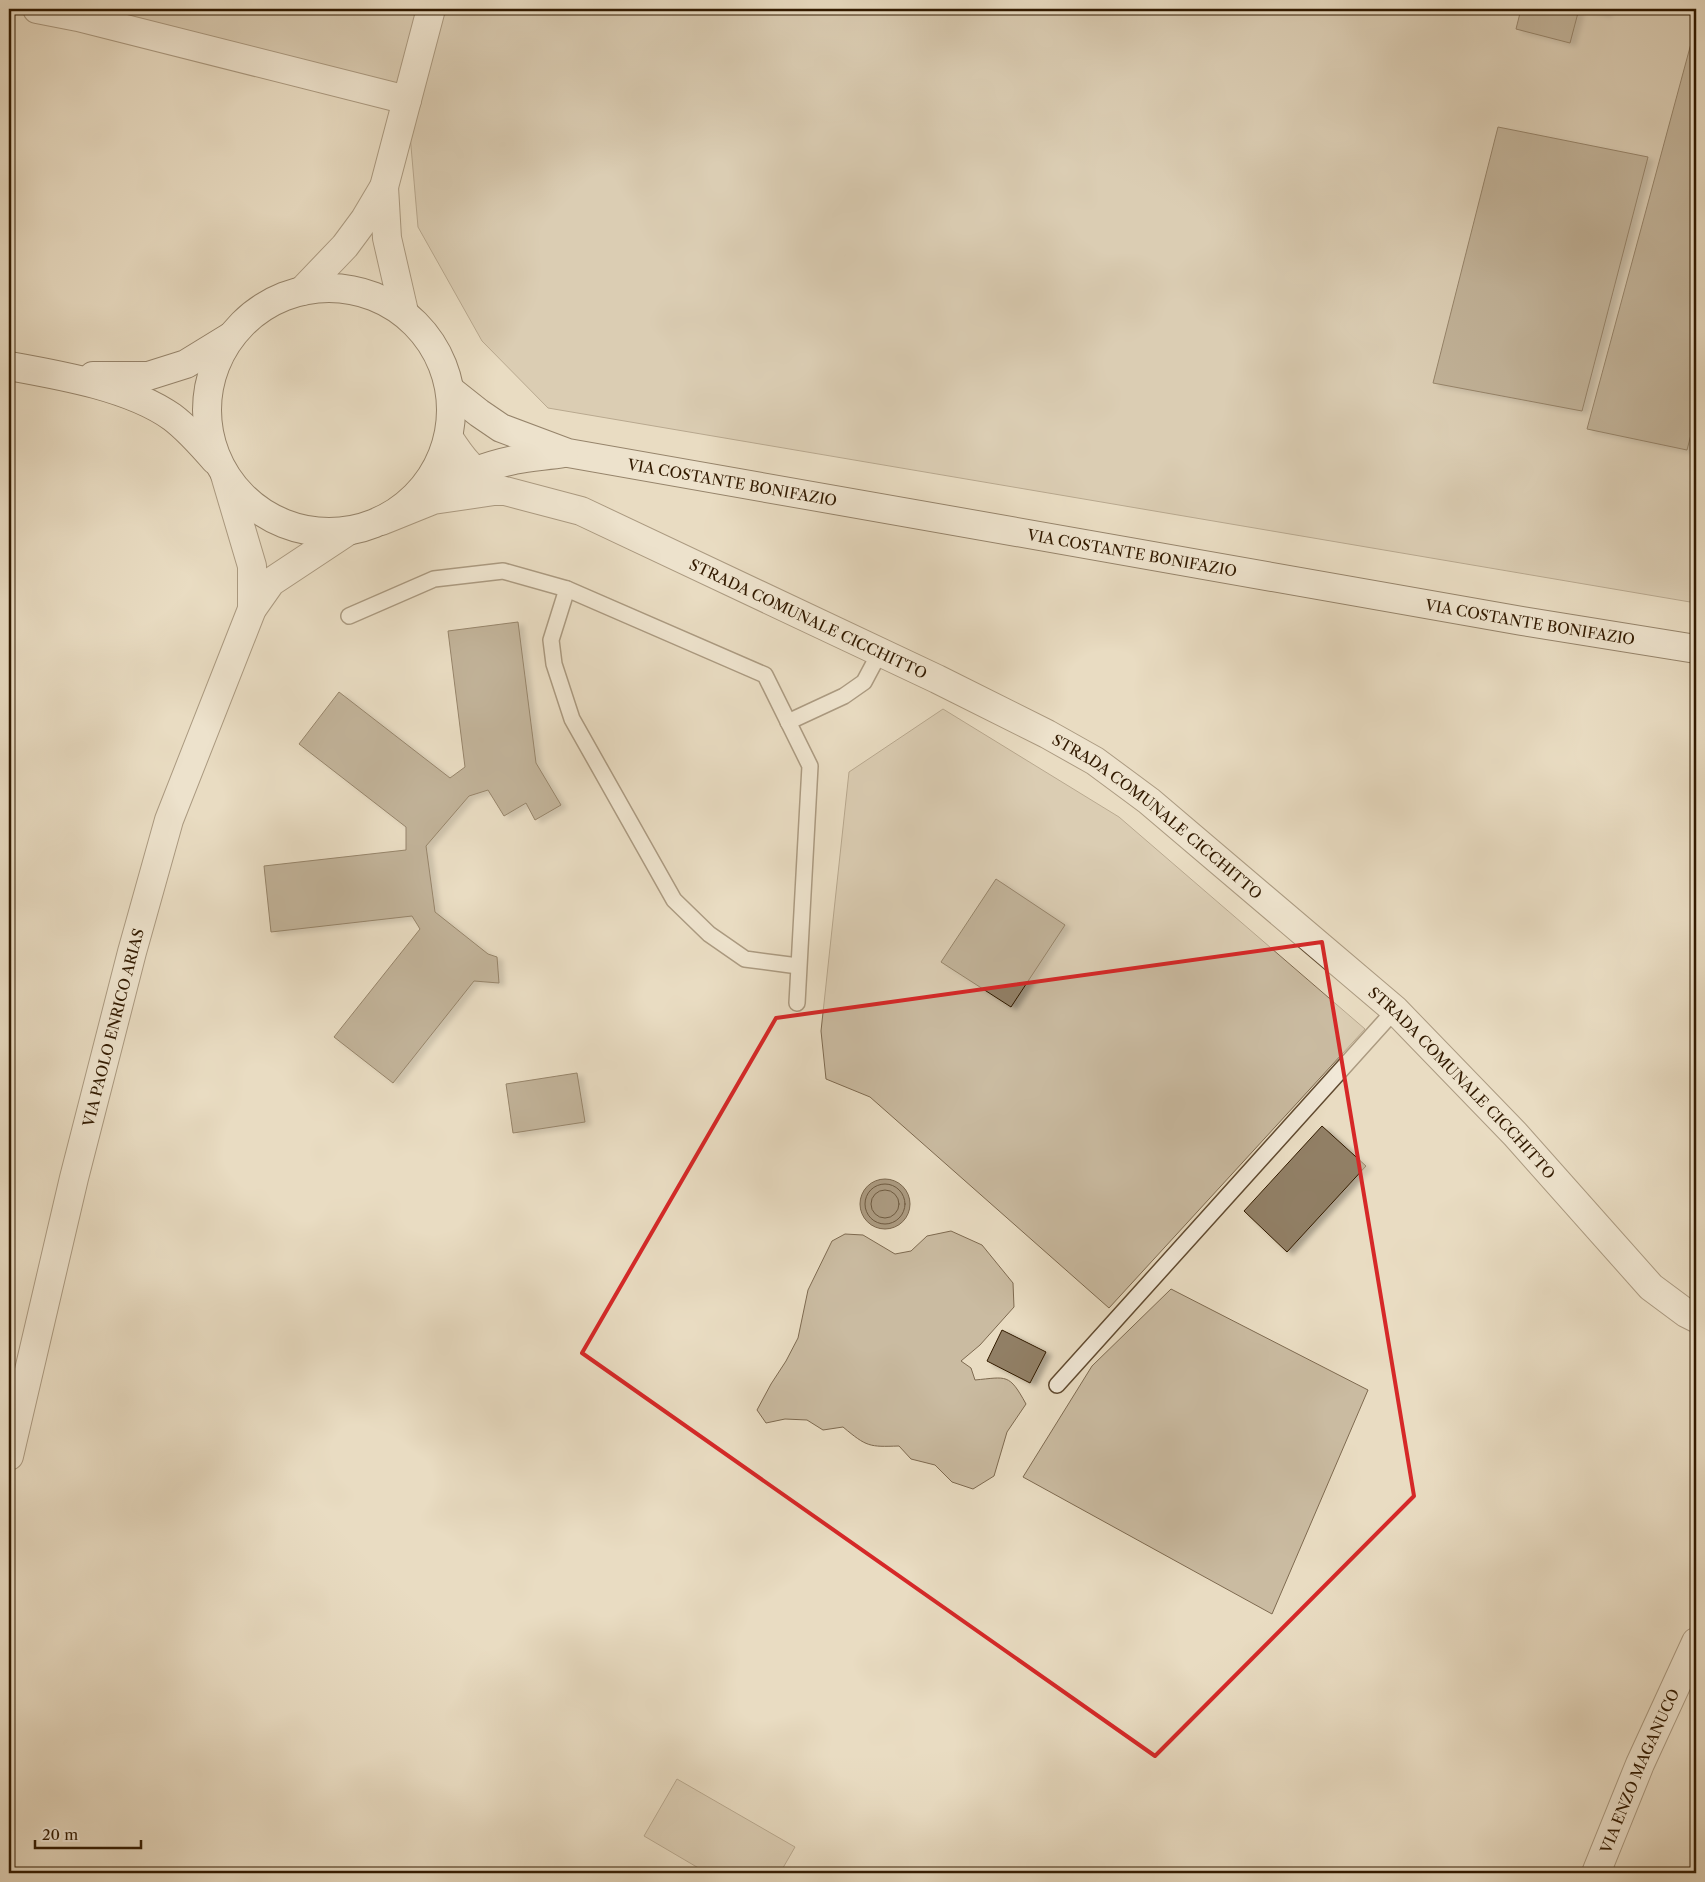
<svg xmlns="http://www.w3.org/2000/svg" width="1705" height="1882" viewBox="0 0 1705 1882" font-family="'Libre Caslon Text',serif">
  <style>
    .green { fill: #cabba1; stroke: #7e6a50 }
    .water { fill: #ab9a80; stroke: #7b674d }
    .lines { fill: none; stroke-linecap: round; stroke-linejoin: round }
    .shore { stroke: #6e5a40; stroke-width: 1 }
    .building { fill: #917f65; stroke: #321a00; filter: url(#shadow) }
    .service-casing { stroke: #604a30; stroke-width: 18 }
    .minor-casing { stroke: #604a30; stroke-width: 30 }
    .secondary-casing { stroke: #321a00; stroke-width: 30 }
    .service { stroke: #f1e8d7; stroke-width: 15 }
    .minor { stroke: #f1e8d7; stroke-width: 28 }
    .secondary { stroke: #f1e8d7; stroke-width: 28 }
    .marked { fill: none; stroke: #d62828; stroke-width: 4; stroke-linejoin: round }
    .labels { text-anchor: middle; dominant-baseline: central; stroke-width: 4; stroke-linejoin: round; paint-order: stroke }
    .street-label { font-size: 15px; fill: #321a00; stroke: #f1e8d7 }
  </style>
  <defs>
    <filter id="shadow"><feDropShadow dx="5.5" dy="3" stdDeviation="2.5" flood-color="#0004"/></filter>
  </defs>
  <rect width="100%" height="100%" fill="#e9dcc2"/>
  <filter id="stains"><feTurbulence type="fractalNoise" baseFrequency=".004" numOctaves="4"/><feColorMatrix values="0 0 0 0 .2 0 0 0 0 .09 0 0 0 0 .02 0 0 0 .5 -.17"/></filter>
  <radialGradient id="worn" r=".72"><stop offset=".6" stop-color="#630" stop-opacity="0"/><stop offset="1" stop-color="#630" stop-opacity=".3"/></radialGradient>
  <g class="green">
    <polygon points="9,9 1696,9 1696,603 548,408 482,341 418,227 407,100"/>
    <polygon points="943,709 1119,817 1365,1029 1109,1308 870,1097 826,1079 821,1031 849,772"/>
    <path d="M951,1231L982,1245L1013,1283L1014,1307L980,1345L961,1361L971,1368L975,1380C1007,1377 1009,1373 1026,1404L1007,1432L994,1476L973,1489L952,1482L935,1465L911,1459L899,1446C869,1447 867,1447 843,1427L823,1430L807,1420L785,1419L766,1423L757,1410L771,1384L786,1361L798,1338L808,1290L832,1241L845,1234L863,1235L895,1254L911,1251L927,1236Z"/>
    <polygon points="1171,1289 1368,1390 1272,1614 1023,1477 1092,1366"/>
    <polygon points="677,1779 795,1847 780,1873 707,1873 644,1836"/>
  </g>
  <circle class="water" cx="885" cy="1204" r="25"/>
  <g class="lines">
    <g class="shore">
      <circle cx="885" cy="1204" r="20"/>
      <circle cx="885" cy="1204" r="14"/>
    </g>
  </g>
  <g class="building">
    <polygon points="1521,9 1579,9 1570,43 1516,29"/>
    <polygon points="1586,9 1607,9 1606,14"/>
    <polygon points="1696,25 1696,415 1687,450 1587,429"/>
    <polygon points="1498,127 1648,157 1582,411 1433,383"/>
    <polygon points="518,622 536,763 561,805 535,820 526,803 504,816 488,790 469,796 426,846 435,912 488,954 497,957 499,983 474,981 393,1083 334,1037 420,929 412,916 271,932 264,866 406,850 406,827 299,744 339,692 450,778 465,767 448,631"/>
    <polygon points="996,879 1065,925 1011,1007 941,962"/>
    <polygon points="577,1073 585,1122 513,1133 506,1084"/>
    <polygon points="1322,1126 1366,1166 1287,1252 1244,1211"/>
    <polygon points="1002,1330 1046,1352 1030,1383 987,1361"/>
  </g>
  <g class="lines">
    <g class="service-casing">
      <g id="service">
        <polyline points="567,589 551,640 554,664 572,719 674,900 709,934 745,959 798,966"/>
        <polyline points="349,616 434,579 503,571 567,589 765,675 810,766 797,1003"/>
        <polyline points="788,722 844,696 864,682 880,652"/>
        <polyline points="1057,1385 1395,1010"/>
      </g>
    </g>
    <g class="minor-casing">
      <g id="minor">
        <polyline points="37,9 78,17 407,100"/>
        <polyline points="384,187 387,238 404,312"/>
        <polyline points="302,291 345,246 365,219 384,187 431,9"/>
        <path d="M449,438C463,460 472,470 493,485"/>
        <polyline points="225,475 252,566 252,609"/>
        <path id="s1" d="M381,521L433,500L501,490L581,511L937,679L1047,734L1095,761L1149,801L1395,1010L1515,1134L1651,1287L1686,1313L1696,1318"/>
        <path id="s2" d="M9,1456L74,1178L132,952L169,820L252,609L271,582L348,531"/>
        <path id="s3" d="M1596,1873L1640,1764L1696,1642"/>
      </g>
    </g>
    <g class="secondary-casing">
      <g id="secondary">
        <circle cx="329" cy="410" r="122"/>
        <path d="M9,366C59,375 130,387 172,417C188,429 202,445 215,460"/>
        <polyline points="93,376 148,376 186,364 230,337"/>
        <path id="s4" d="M450,390L479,413L501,428L568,453L1522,621L1696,649"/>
        <path d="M417,498C448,481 479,467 514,460C530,456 547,456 564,453"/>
      </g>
    </g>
    <use href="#service" class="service"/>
    <use href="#minor" class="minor"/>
    <use href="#secondary" class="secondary"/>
  </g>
  <path d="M0 0H1705V1882H0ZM1322,942L1414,1496L1155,1756L582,1353L776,1018Z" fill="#e9dcc2" fill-opacity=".55" fill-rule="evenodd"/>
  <path class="marked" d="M1322,942L1414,1496L1155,1756L582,1353L776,1018Z"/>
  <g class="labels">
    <g class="street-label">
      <text stroke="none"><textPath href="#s4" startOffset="302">VIA COSTANTE BONIFAZIO</textPath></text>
      <text stroke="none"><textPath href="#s4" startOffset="708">VIA COSTANTE BONIFAZIO</textPath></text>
      <text stroke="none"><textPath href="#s1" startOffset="459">STRADA COMUNALE CICCHITTO</textPath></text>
      <text stroke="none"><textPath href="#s4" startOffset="1112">VIA COSTANTE BONIFAZIO</textPath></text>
      <text stroke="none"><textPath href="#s1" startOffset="862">STRADA COMUNALE CICCHITTO</textPath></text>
      <text stroke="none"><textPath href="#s2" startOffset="441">VIA PAOLO ENRICO ARIAS</textPath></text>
      <text stroke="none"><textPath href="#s1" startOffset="1268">STRADA COMUNALE CICCHITTO</textPath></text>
      <text stroke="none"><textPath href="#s3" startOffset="111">VIA ENZO MAGANUCO</textPath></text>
    </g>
  </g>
  <rect width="1705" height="1882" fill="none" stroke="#e9dcc2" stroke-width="30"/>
  <rect x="10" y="10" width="1685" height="1862" fill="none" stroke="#321a00" stroke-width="2.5"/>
  <rect x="15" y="15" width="1675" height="1852" fill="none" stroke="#321a00"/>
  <path d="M35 1840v8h106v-8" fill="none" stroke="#321a00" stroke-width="2.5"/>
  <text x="42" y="1840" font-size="15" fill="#321a00" stroke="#f1e8d7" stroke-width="4" paint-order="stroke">20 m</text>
  <rect width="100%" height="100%" filter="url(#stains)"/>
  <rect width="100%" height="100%" fill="url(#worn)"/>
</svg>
